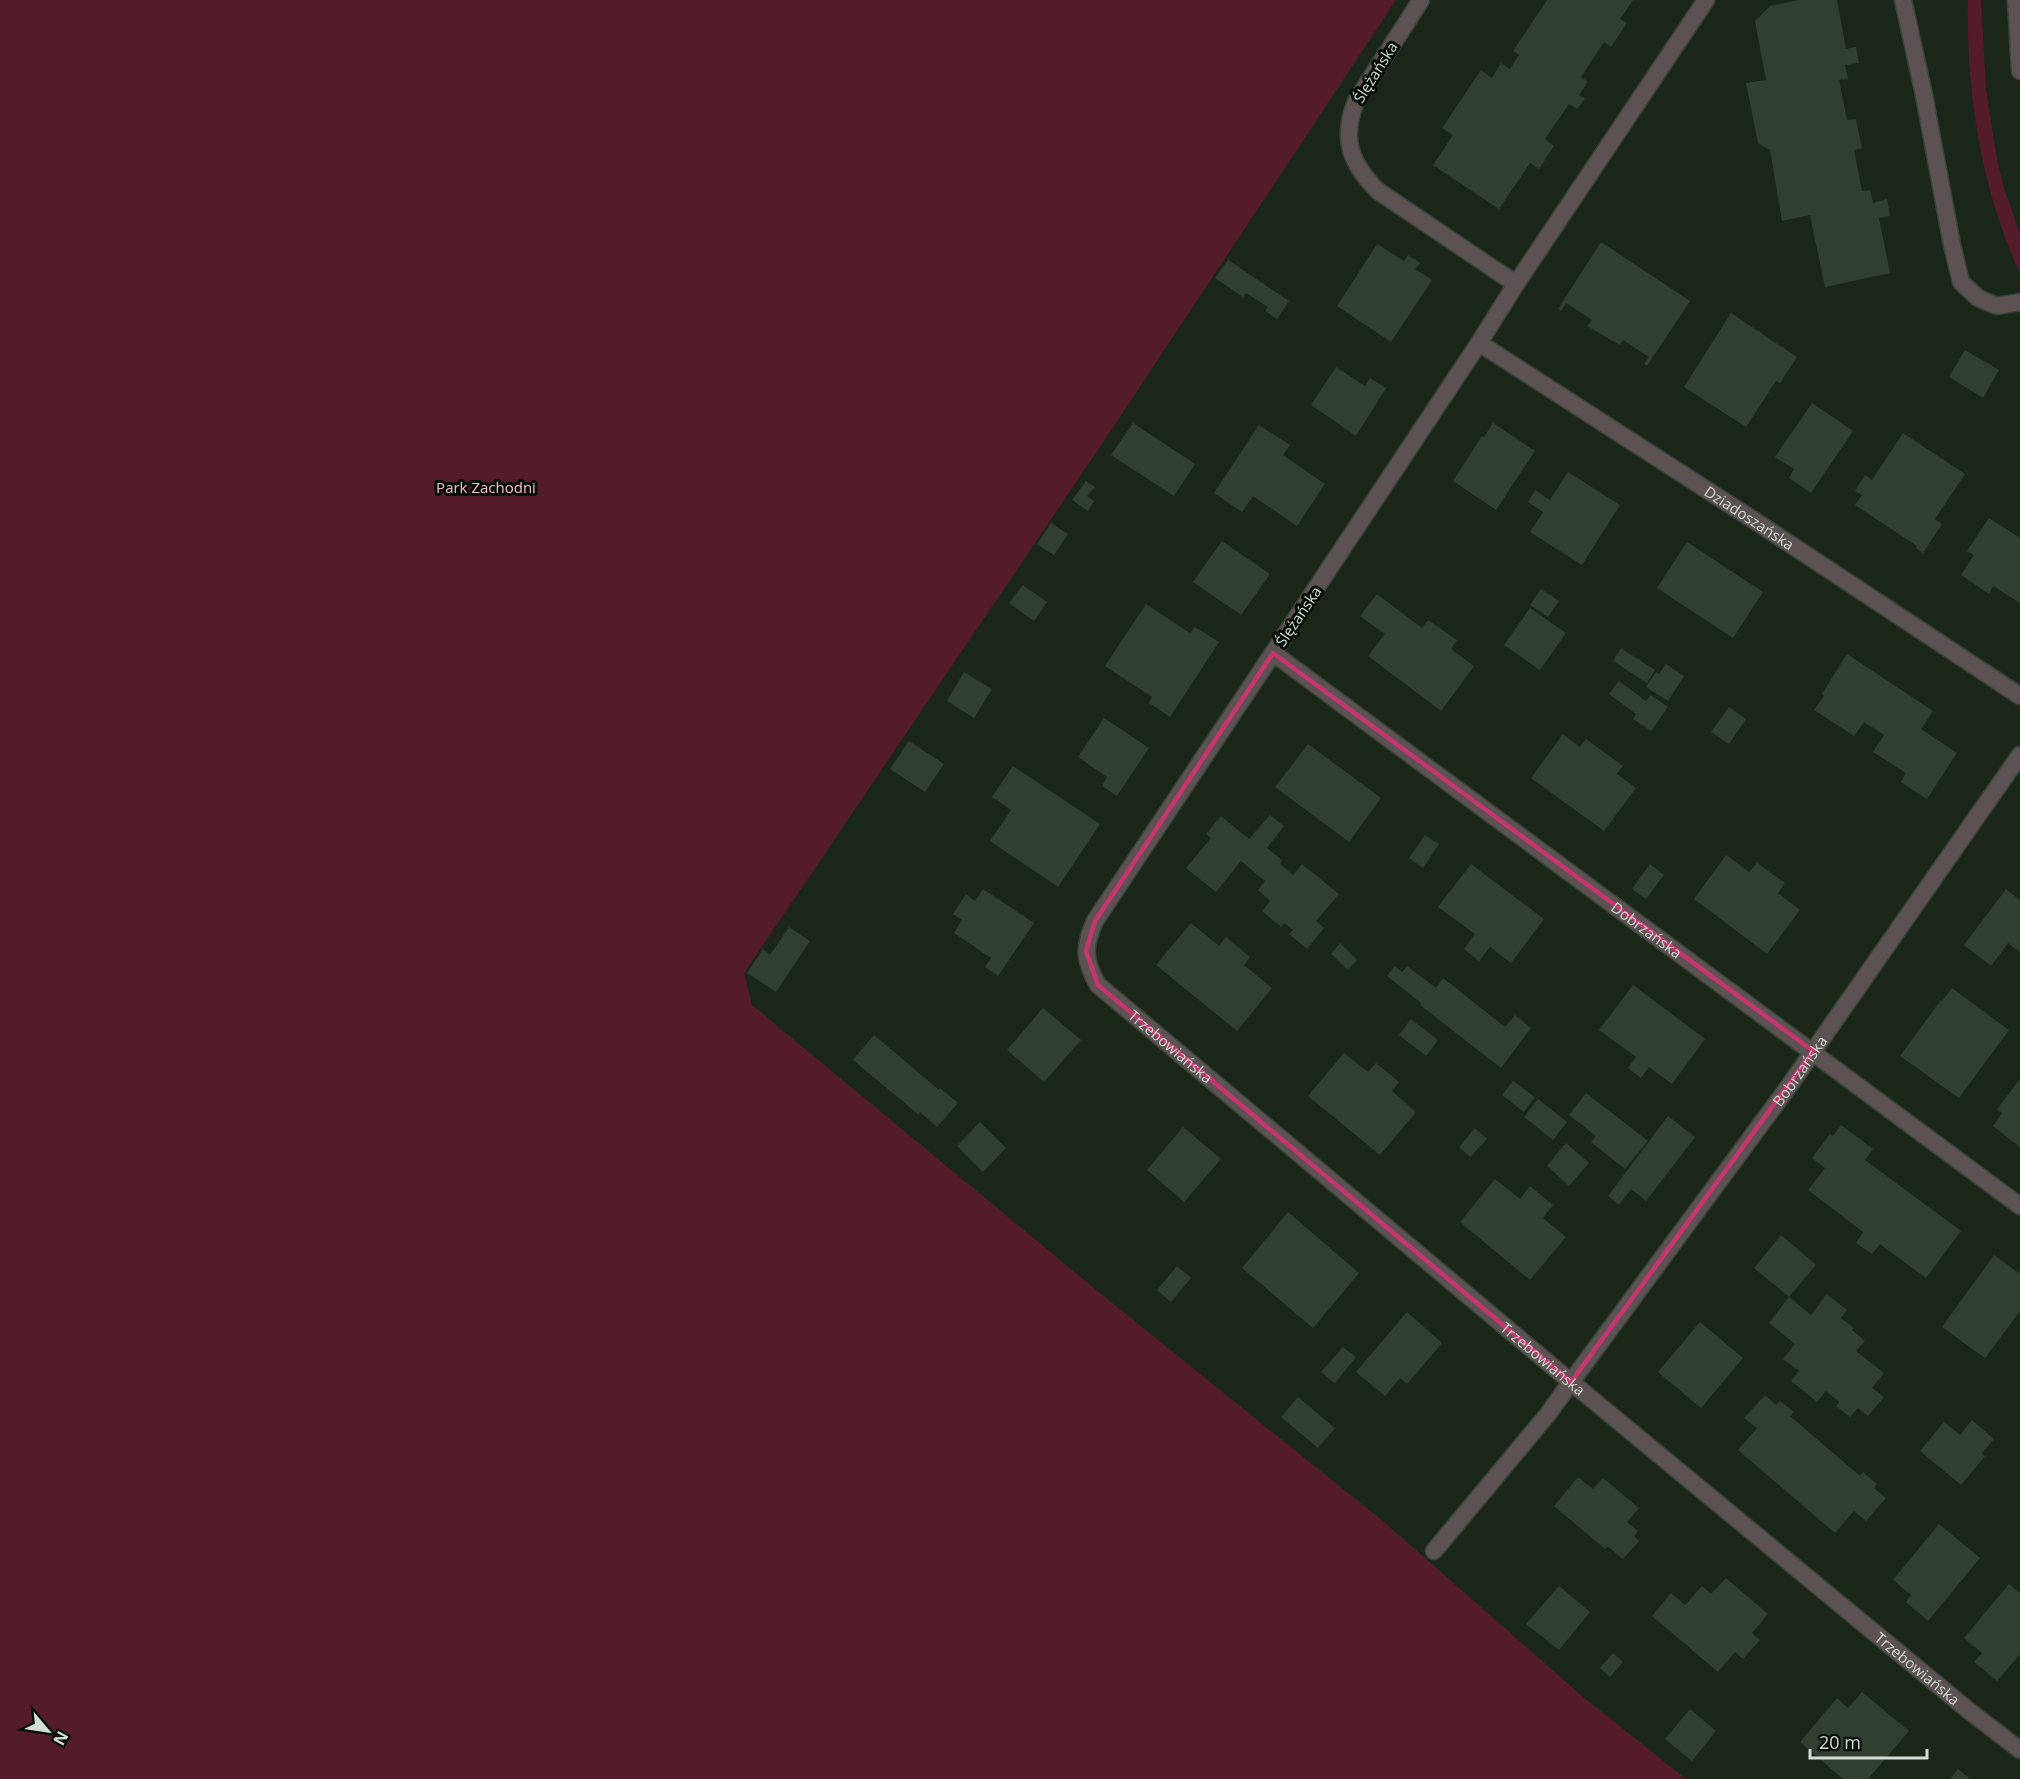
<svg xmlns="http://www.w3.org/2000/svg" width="2020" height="1779" viewBox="0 0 2020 1779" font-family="'Open Sans',sans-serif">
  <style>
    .green { fill: #541c28 }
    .building { fill: #313f30 }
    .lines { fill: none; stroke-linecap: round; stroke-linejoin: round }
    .service-casing { stroke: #384436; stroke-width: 19 }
    .minor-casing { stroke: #384436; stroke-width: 19 }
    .service { stroke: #5d5253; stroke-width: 16 }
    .minor { stroke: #5d5253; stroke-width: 16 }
    .marked { fill: none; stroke: #c5366d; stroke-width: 4.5; stroke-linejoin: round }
    .labels { text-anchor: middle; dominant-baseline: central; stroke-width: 6; stroke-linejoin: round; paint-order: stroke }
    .street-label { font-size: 15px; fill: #d5ded4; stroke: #080e08 }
    .park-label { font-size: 15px; fill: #fcbdc5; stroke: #080e08 }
  </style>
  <rect width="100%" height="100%" fill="#1a2718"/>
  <g class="green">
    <polygon points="0,0 1396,0 1110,432 744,973 752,1005 1106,1298 1384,1522 1582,1696 1686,1779 0,1779"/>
    <path d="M1968,0H1981L1986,89L1996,154L2003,185L2020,234V273C1981,189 1966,91 1968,0Z"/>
  </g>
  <g class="building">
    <polygon points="1547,0 1633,0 1620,19 1627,23 1611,47 1604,42 1581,77 1588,82 1579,95 1585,99 1577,109 1569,104 1545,139 1554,146 1539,169 1530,163 1499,209 1433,165 1453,135 1442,128 1481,70 1492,78 1501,63 1510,69 1519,55 1513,51"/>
    <polygon points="1799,0 1837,0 1846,49 1856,47 1859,63 1845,65 1848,79 1839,80 1847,120 1856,119 1859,134 1862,148 1854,150 1862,191 1870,190 1873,203 1887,199 1890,216 1879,218 1890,273 1825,287 1810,215 1782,221 1770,150 1758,143 1746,83 1766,80 1755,21 1770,6"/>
    <polygon points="1601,242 1690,301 1647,366 1644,364 1649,357 1623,340 1620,345 1587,326 1592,320 1566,303 1561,311 1558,309"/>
    <polygon points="1377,244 1404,261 1408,255 1420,263 1415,269 1432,280 1391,342 1337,306"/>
    <polygon points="1228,260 1289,301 1277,319 1265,311 1268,307 1246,293 1243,297 1215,278"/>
    <polygon points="1731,313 1797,357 1780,383 1776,381 1746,427 1684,387"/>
    <polygon points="1965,350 1999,370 1983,398 1949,377"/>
    <polygon points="1336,367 1365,386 1370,378 1386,388 1356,436 1311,405"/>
    <polygon points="1812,403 1853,431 1811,493 1789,478 1794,469 1775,457"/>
    <polygon points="1133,423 1195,464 1174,496 1111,455"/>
    <polygon points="1493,423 1535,451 1496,510 1453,481 1482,436 1484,437"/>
    <polygon points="1259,425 1290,445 1283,455 1325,484 1297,526 1253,496 1242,512 1214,493"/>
    <polygon points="1903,433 1965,474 1935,519 1942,524 1923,553 1916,548 1917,546 1855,505 1862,495 1855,491 1865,475 1872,480"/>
    <polygon points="1568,472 1620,505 1582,565 1530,532 1543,512 1528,502 1535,490 1550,500"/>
    <polygon points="1086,481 1095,487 1087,496 1094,501 1088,511 1072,500"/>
    <polygon points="1989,518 2020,538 2020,603 1993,586 1989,594 1961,575 1974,555 1967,551"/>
    <polygon points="1051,523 1068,534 1054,555 1037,544"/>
    <polygon points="1222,541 1270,574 1241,615 1193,582"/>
    <polygon points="1687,542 1763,592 1733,638 1657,588"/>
    <polygon points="1023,585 1047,602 1034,621 1009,603"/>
    <polygon points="1541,589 1559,601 1548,617 1530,605"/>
    <polygon points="1377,594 1422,628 1428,620 1457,640 1451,649 1474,666 1441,711 1368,656 1385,634 1360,616"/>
    <polygon points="1146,604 1190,633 1195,627 1219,642 1170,717 1149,703 1152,697 1105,666"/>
    <polygon points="1530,608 1566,633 1540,670 1504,645"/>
    <polygon points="1621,648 1655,670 1647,683 1613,661"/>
    <polygon points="1847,654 1933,711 1921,729 1957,753 1927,799 1901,782 1906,773 1873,752 1884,735 1864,722 1854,736 1814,710 1824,696 1822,694"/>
    <polygon points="1666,664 1684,676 1668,701 1646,687 1656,672 1659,674"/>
    <polygon points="964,672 992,689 974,718 947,701"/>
    <polygon points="1619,681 1646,701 1651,695 1668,707 1651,731 1633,719 1636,714 1609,694"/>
    <polygon points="1729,707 1746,719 1729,744 1711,732"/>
    <polygon points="1104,718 1149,748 1117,796 1102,786 1107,777 1078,757"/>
    <polygon points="1563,734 1580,747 1586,739 1623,766 1617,774 1636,788 1604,831 1531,778"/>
    <polygon points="909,741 944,764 925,792 890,769"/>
    <polygon points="1308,744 1381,798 1349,842 1275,787"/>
    <polygon points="1013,766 1100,824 1058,887 990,841 1011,810 992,797"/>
    <polygon points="1270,815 1284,826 1267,848 1282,860 1280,864 1293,875 1302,864 1339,894 1316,921 1324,928 1307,949 1289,934 1293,930 1284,923 1281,927 1262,911 1270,901 1258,890 1265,881 1241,861 1216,892 1186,868 1211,838 1206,834 1221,816 1249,839"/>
    <polygon points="1425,835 1439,844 1423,868 1409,858"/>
    <polygon points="1726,855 1749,872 1757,863 1785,883 1778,893 1800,910 1767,954 1694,899"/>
    <polygon points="1471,864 1544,919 1511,963 1490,947 1479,961 1464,949 1475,934 1438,907"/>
    <polygon points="1650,864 1664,875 1646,899 1632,889"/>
    <polygon points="983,889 1034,923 998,976 985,967 991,958 954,933 962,920 953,914 966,894 975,901"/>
    <polygon points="2006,889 2020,900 2020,952 2008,943 1991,966 1964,945"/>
    <polygon points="1191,923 1219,946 1226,937 1250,957 1244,965 1272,988 1237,1031 1156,965"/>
    <polygon points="789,927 810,941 776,992 747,973 763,949 770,955"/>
    <polygon points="1340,943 1357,960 1348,970 1331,954"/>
    <polygon points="1395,966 1402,972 1407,966 1436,988 1443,978 1505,1027 1515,1015 1531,1028 1501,1068 1420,1005 1421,1003 1387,976"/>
    <polygon points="1633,985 1705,1039 1672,1084 1649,1067 1641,1078 1628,1068 1636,1057 1599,1030"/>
    <polygon points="1952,988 2009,1030 1959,1098 1900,1056 1941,1000 1942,1001"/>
    <polygon points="1043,1008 1081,1040 1044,1082 1007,1050"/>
    <polygon points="1411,1019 1438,1040 1426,1056 1399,1035"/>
    <polygon points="874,1035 939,1090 940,1088 958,1103 937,1127 920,1112 919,1115 853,1060"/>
    <polygon points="1344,1053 1368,1072 1376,1063 1399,1082 1392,1091 1416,1112 1380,1155 1308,1096"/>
    <polygon points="2020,1079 2020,1147 1993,1126 2002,1113 1997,1109"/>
    <polygon points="1513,1081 1535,1097 1524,1112 1502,1095"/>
    <polygon points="1586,1093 1648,1141 1625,1169 1591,1142 1596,1136 1569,1115"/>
    <polygon points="1538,1099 1567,1122 1553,1140 1524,1117"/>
    <polygon points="1668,1116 1695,1137 1646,1201 1631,1189 1619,1205 1608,1196"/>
    <polygon points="980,1122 1006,1148 983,1172 957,1146"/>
    <polygon points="1841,1125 1873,1149 1865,1160 1961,1231 1926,1278 1880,1244 1872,1254 1856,1243 1863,1232 1808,1190 1825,1168 1812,1158 1830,1134 1833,1136"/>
    <polygon points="1183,1127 1221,1159 1184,1202 1147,1170"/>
    <polygon points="1475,1128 1487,1139 1470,1157 1459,1147"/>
    <polygon points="1566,1143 1589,1163 1569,1186 1547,1166"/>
    <polygon points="1495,1179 1520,1199 1530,1186 1553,1205 1543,1218 1566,1237 1530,1280 1460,1222"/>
    <polygon points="1288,1212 1359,1273 1313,1328 1242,1268"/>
    <polygon points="1781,1235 1816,1265 1789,1297 1754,1268"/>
    <polygon points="1994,1255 2020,1274 2020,1311 1985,1358 1942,1327"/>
    <polygon points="1177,1266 1191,1278 1171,1302 1157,1290"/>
    <polygon points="1827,1294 1847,1310 1841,1318 1854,1328 1852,1330 1865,1341 1856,1351 1884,1373 1872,1388 1884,1397 1868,1416 1858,1408 1850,1417 1836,1406 1839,1402 1826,1391 1817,1402 1791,1381 1799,1371 1783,1359 1795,1344 1769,1323 1789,1297 1811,1315"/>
    <polygon points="1407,1312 1442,1343 1407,1384 1400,1378 1385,1396 1356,1372"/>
    <polygon points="1700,1322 1743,1358 1701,1408 1658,1372"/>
    <polygon points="1343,1347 1356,1357 1335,1383 1321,1372"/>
    <polygon points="1765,1395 1776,1405 1780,1401 1794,1412 1790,1416 1860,1476 1863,1472 1877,1484 1874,1488 1886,1498 1866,1521 1854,1511 1835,1533 1738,1450 1757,1428 1744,1418"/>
    <polygon points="1298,1397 1335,1428 1318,1448 1281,1417"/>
    <polygon points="1972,1420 1994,1439 1982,1453 1985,1456 1961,1485 1920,1451 1944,1422 1960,1435"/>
    <polygon points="1578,1477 1593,1489 1603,1478 1639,1508 1627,1522 1638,1531 1634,1536 1639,1541 1623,1559 1607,1546 1605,1549 1554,1506"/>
    <polygon points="1939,1524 1980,1558 1928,1621 1906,1602 1911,1595 1893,1580"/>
    <polygon points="1726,1578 1768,1614 1752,1633 1760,1640 1743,1659 1735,1652 1718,1672 1652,1616 1671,1593 1685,1605 1702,1586 1711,1594"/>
    <polygon points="2009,1584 2020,1593 2020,1654 1997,1681 1974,1662 1982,1653 1964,1638"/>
    <polygon points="1559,1586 1590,1612 1559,1650 1526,1624"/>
    <polygon points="1613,1653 1623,1662 1610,1677 1600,1668"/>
    <polygon points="1862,1692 1909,1731 1868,1779 1843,1779 1800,1742 1837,1698 1848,1708"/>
    <polygon points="1690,1709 1716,1731 1692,1761 1665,1739"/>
    <polygon points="1958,1769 1970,1779 1950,1779"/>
  </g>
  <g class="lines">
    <g class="service-casing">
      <g id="service">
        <polyline points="1903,0 1924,95 1952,245 1961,282 1978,298 1997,306 2020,302"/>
        <polyline points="1434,1551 1548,1414 1571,1382"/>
      </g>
    </g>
    <g class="minor-casing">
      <g id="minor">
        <path d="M1421,0L1356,101C1341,139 1350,163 1378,191L1516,284"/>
        <path id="s1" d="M1706,0L1516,284L1479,343L1095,921C1083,947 1084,961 1098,985L1571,1382L1968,1710L2020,1750"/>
        <polyline points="2016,0 2020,71"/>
        <path id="s2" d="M1479,343L1752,519L2020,696"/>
        <path id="s3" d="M1273,653L2020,1206"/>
        <path id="s4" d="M1571,1382L1789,1086L2020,755"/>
      </g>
    </g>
    <use href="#service" class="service"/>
    <use href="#minor" class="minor"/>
  </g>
  <path class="marked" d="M1273,653L1813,1051L1571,1382L1098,985L1086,951L1095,921Z"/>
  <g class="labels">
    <g class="street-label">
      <text transform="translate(1375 72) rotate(-58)">Ślężańska</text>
      <text stroke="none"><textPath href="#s2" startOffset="322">Dziadoszańska</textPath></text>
      <text transform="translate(1298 616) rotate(-56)">Ślężańska</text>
      <text stroke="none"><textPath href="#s3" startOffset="465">Dobrzańska</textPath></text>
      <text stroke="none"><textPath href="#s1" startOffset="1268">Trzebowiańska</textPath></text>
      <text stroke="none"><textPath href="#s4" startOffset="386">Bobrzańska</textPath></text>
      <text stroke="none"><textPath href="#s1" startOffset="1754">Trzebowiańska</textPath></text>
      <text stroke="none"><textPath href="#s1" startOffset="2240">Trzebowiańska</textPath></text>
    </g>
    <g class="park-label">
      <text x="486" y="487">Park Zachodni</text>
    </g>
  </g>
  <g transform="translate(48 1731) rotate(119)" stroke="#080e08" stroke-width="4.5" paint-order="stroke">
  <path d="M0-4.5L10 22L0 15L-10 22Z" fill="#d5ded4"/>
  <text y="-9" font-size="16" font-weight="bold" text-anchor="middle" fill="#d5ded4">N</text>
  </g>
  <path d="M1810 1749v9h117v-9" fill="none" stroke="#d5ded4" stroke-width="3"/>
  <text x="1819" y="1749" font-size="18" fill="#d5ded4" stroke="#080e08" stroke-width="4.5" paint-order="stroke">20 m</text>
</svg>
